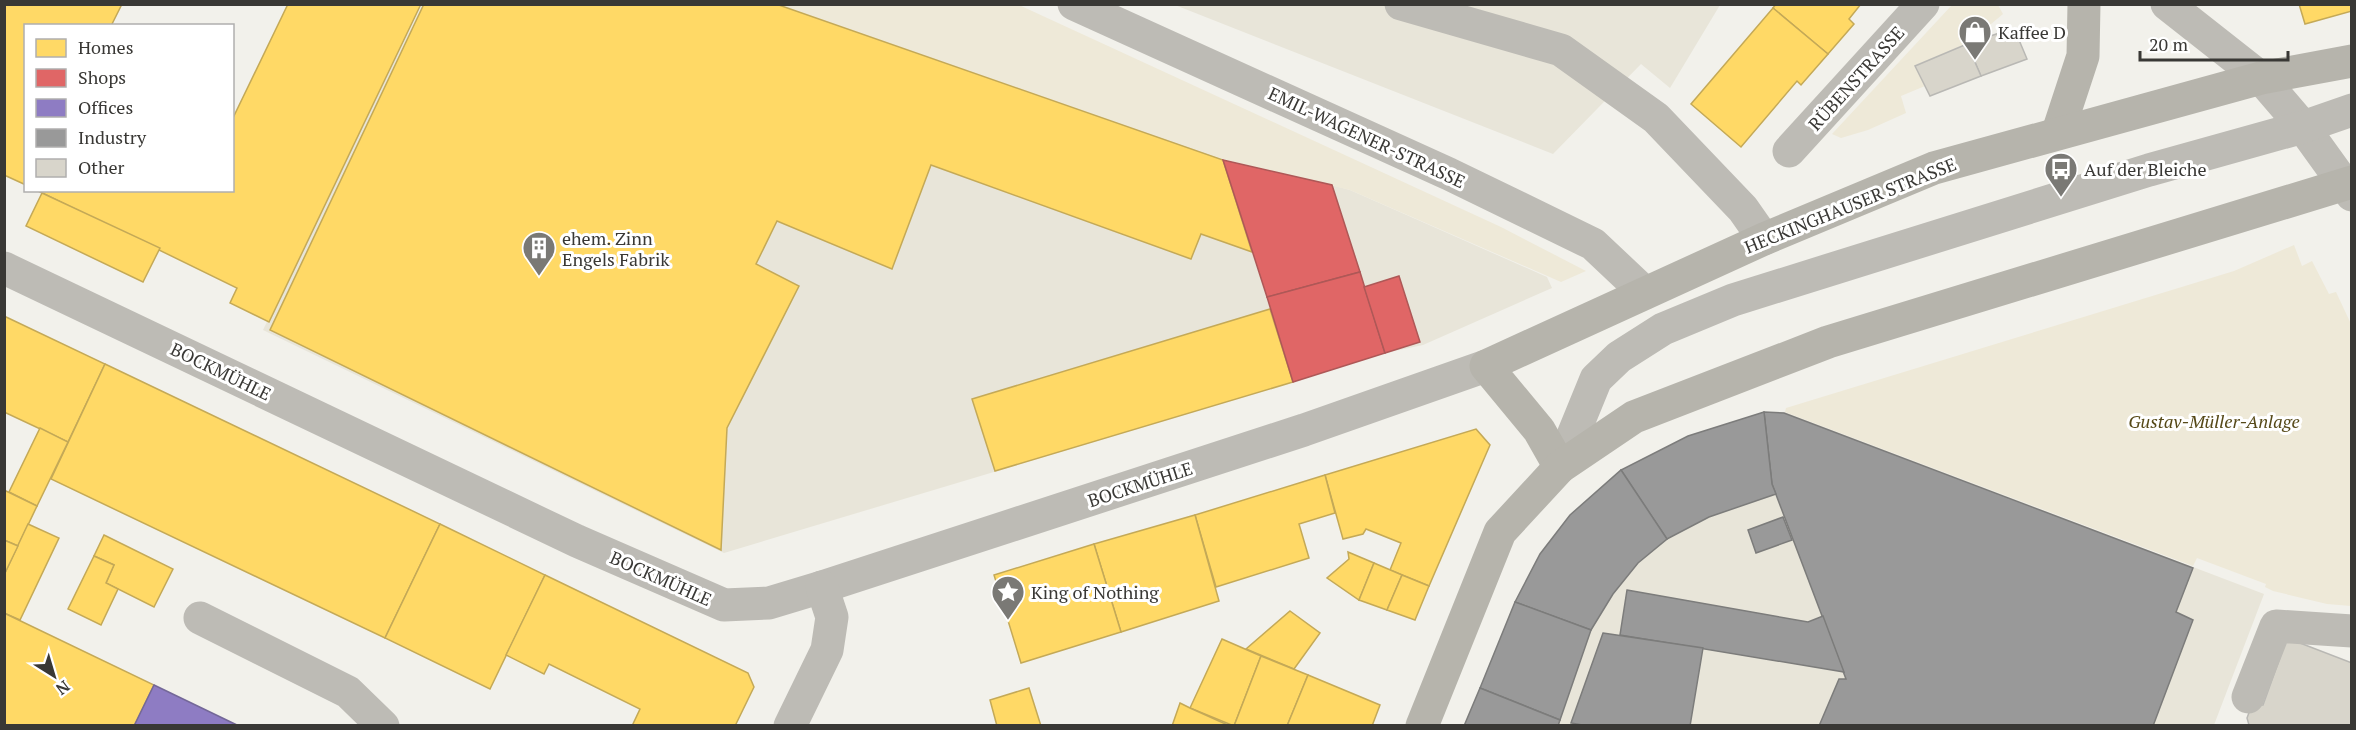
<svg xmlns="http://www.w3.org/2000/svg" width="2356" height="730" viewBox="0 0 2356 730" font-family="'PT Serif',serif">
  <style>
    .built { fill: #e8e5d9 }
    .green { fill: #eee9d8 }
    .homes { fill: #ffd966; stroke: #c4a957; stroke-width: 1.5 }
    .shops { fill: #e06666; stroke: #ae5857; stroke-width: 1.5 }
    .offices { fill: #8e7cc3; stroke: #746898; stroke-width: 1.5 }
    .industry { fill: #999; stroke: #7c7c7b; stroke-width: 1.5 }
    .building { fill: #d8d5cb; stroke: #b9b8b4; stroke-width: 1.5 }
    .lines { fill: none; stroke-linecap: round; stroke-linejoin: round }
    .minor { stroke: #bdbbb5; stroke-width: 33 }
    .major { stroke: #b6b4ac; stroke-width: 33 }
    .labels { text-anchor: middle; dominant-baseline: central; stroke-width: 6; stroke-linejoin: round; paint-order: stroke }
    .poi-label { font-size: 18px; fill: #393835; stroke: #fff; text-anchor: start }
    .street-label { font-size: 18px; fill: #393835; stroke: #fff }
    .park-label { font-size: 18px; font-style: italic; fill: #564918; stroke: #fff }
  </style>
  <rect width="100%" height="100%" fill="#f2f1eb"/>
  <g class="built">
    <polygon points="777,4 1223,159 1293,382 724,553 263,330 422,5"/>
    <polygon points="1175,5 1720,5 1670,88 1641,64 1553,154"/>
    <polygon points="1332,185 1350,190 1547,277 1552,288 1423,345 1385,353"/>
    <polygon points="1763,412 1785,412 2264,594 2214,725 1554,726 1590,629 1613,594 1638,563 1667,539 1709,517 1776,494"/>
  </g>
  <g class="green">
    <polygon points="777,5 1019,5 1501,227 1586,271 1561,282 1350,190 1223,159"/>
    <polygon points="1952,5 1998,5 2003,14 1967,44 1916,65 1925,86 1901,96 1906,113 1868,130 1841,138 1832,134"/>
    <polygon points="2294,245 2302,266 2312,261 2329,294 2336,292 2351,324 2351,606 2327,604 2273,591 2265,587 2266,584 2197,558 2193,566 1785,412 1786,408 2234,271"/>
  </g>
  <g class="homes">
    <polygon points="4,4 122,4 111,26 26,26 26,185 4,175"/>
    <polygon points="288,4 421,4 269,322 230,303 237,288 36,190 232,190 232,120"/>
    <polygon points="424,4 776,4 1223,160 1252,252 1201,234 1191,259 931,165 892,269 777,221 756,264 799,286 727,428 721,550 270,330"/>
    <polygon points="1776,4 1861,4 1849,19 1854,24 1828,54 1773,8"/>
    <polygon points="2299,4 2352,4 2352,11 2305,24"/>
    <polygon points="1773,8 1828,54 1801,85 1797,81 1741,147 1691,104"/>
    <polygon points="42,193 160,248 143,282 26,226"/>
    <polygon points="1270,309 1293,382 995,471 972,399"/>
    <polygon points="4,316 105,364 68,442 4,412"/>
    <polygon points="105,364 440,524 385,638 51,479"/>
    <polygon points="40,428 68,442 37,506 9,492"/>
    <polygon points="1476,429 1490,445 1429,586 1390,570 1401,543 1366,529 1363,534 1343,539 1325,475"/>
    <polygon points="1325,475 1335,513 1299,524 1309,558 1216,587 1195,515"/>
    <polygon points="4,490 37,506 18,546 4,540"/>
    <polygon points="1195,515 1219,601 1121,632 1094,544"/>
    <polygon points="28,524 59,538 20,620 4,613 4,575"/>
    <polygon points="440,524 545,575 490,689 385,638"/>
    <polygon points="104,535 173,569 154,607 106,583 114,565 94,556"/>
    <polygon points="4,540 18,546 4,575"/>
    <polygon points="1094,544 1121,632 1021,663 994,575"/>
    <polygon points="1348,552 1374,563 1359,600 1327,578 1349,559"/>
    <polygon points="94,556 114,565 106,583 118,589 101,625 68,609"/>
    <polygon points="1374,563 1402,575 1387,610 1359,600"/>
    <polygon points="545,575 748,673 754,687 735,726 632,726 640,709 549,664 544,674 506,655"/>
    <polygon points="1402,575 1429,586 1415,620 1387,610"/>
    <polygon points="1290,611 1320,633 1294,669 1246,649"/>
    <polygon points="4,613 154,685 134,726 4,726"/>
    <polygon points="1222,639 1261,656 1234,726 1190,708"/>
    <polygon points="1261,656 1308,675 1287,726 1234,726"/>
    <polygon points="1308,675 1380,705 1372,726 1287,726"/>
    <polygon points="1029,688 1041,726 997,726 990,700"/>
    <polygon points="1180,703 1190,708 1230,726 1172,726"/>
  </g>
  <g class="shops">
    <polygon points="1223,160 1332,185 1360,272 1267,297"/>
    <polygon points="1360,272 1385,353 1293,382 1267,297"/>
    <polygon points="1399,276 1420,342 1385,353 1364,287"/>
  </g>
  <polygon class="offices" points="154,685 239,726 134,726"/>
  <g class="industry">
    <polygon points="1764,412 1784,413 2193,568 2176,612 2193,620 2153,726 1819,726 1839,679 1846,679 1772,484"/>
    <polygon points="1764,412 1772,484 1776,494 1709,517 1667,539 1621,470 1688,436"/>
    <polygon points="1621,470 1667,539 1638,563 1613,594 1591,630 1515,602 1540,554 1570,515"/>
    <polygon points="1783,517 1792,540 1756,553 1748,530"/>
    <polygon points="1627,590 1808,622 1823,616 1844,672 1620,635"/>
    <polygon points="1515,602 1591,630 1560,720 1480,688"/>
    <polygon points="1603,633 1703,648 1690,726 1588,726 1571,723"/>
    <polygon points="1480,688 1560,720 1558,726 1464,726"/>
  </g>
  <g class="building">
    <polygon points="2014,28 2027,59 1981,76 1967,44"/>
    <polygon points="1967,44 1981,76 1930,96 1915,66"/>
    <polygon points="2287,638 2352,663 2352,726 2249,725 2247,718 2250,710 2256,705 2263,705"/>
  </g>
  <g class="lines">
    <g class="minor">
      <polyline points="1074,4 1449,174 1593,244 1645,293"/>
      <polyline points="1401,4 1561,50 1656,118 1743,209 1764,239"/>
      <polyline points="2167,4 2261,78 2303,127 2352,195"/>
      <polyline points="1789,151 1923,4"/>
      <polyline points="4,268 577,541 724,605 769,603 822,587 1304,430 1486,366"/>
      <polyline points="1560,467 1596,379 1619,357 1663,329 1733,300 2149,170 2303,127 2352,110"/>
      <polyline points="200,618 348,692 383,726"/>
      <polyline points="2248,697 2276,626 2352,631"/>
      <polyline points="790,726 827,650 832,617 822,587"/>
    </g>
    <g class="major">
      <polyline points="2058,132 2083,56 2084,4"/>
      <polyline points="1560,467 1539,430 1486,366 1764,239 1934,168 2261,78 2352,61"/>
      <polyline points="1422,726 1500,532 1560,467 1634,417 1828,342 2352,182"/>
    </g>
  </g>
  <defs>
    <g id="shop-pin" transform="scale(1.725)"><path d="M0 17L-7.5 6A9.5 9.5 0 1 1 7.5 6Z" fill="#7a7975" stroke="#fff"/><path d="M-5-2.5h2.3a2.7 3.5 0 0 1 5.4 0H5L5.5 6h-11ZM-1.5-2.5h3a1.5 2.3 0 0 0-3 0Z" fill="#fff"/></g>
    <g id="bus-pin" transform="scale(1.725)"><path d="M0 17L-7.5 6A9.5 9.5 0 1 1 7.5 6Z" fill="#7a7975" stroke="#fff"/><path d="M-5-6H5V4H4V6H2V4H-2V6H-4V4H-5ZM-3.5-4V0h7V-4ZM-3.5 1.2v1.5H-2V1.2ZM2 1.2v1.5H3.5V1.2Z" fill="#fff"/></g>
    <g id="building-pin" transform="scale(1.725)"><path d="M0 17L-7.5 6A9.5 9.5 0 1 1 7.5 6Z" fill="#7a7975" stroke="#fff"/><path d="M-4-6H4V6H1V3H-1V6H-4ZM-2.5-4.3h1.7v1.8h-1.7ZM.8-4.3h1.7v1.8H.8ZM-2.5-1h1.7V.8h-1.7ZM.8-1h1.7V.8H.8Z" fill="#fff"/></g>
    <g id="sight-pin" transform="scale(1.725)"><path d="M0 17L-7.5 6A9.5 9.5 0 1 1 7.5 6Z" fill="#7a7975" stroke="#fff"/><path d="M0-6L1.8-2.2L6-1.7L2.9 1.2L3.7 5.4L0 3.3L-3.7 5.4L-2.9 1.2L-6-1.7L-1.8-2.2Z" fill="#fff"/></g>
  </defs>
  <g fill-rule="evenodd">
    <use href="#shop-pin" x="1975" y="32"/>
    <use href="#bus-pin" x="2061" y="169"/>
    <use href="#building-pin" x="539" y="248"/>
    <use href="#sight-pin" x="1008" y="592"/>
  </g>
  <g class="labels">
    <g class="poi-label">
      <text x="1998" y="32">Kaffee D</text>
      <text x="2084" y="169">Auf der Bleiche</text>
      <text x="562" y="238">ehem. Zinn<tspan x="562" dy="21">Engels Fabrik</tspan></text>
      <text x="1031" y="592">King of Nothing</text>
    </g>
    <g class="street-label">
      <text transform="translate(1856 78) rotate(-48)">RÜBENSTRASSE</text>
      <text transform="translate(1367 137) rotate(25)">EMIL-WAGENER-STRASSE</text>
      <text transform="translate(1850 205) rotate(-22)">HECKINGHAUSER STRASSE</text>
      <text transform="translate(221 371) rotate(26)">BOCKMÜHLE</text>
      <text transform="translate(1140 484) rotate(-18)">BOCKMÜHLE</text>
      <text transform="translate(661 578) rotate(24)">BOCKMÜHLE</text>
    </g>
    <g class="park-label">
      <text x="2214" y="421">Gustav-Müller-Anlage</text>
    </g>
  </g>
  <rect width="2356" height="730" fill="none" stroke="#393835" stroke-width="12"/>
  <rect x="24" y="24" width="210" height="168" fill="#ffffff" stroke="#b0afae" stroke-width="1.5"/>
  <rect x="36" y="39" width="30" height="18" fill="#ffd966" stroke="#b0afae" stroke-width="1.5"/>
  <text x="78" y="54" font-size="18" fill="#393835">Homes</text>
  <rect x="36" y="69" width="30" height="18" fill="#e06666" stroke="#b0afae" stroke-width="1.5"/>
  <text x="78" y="84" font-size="18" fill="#393835">Shops</text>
  <rect x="36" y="99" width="30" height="18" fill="#8e7cc3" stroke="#b0afae" stroke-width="1.5"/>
  <text x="78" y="114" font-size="18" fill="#393835">Offices</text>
  <rect x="36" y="129" width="30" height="18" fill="#999999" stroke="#b0afae" stroke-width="1.5"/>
  <text x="78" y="144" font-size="18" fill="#393835">Industry</text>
  <rect x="36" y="159" width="30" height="18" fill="#d8d5cb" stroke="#b0afae" stroke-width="1.5"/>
  <text x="78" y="174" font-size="18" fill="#393835">Other</text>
  <g transform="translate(54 676) rotate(143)" stroke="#ffffff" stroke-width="4.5" paint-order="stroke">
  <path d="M0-4.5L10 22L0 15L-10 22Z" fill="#393835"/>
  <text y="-9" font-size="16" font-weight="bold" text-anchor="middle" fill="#393835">N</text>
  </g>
  <path d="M2140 51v9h148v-9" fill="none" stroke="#393835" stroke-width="3"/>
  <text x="2149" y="51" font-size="18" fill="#393835" stroke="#ffffff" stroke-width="4.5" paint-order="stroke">20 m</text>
</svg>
